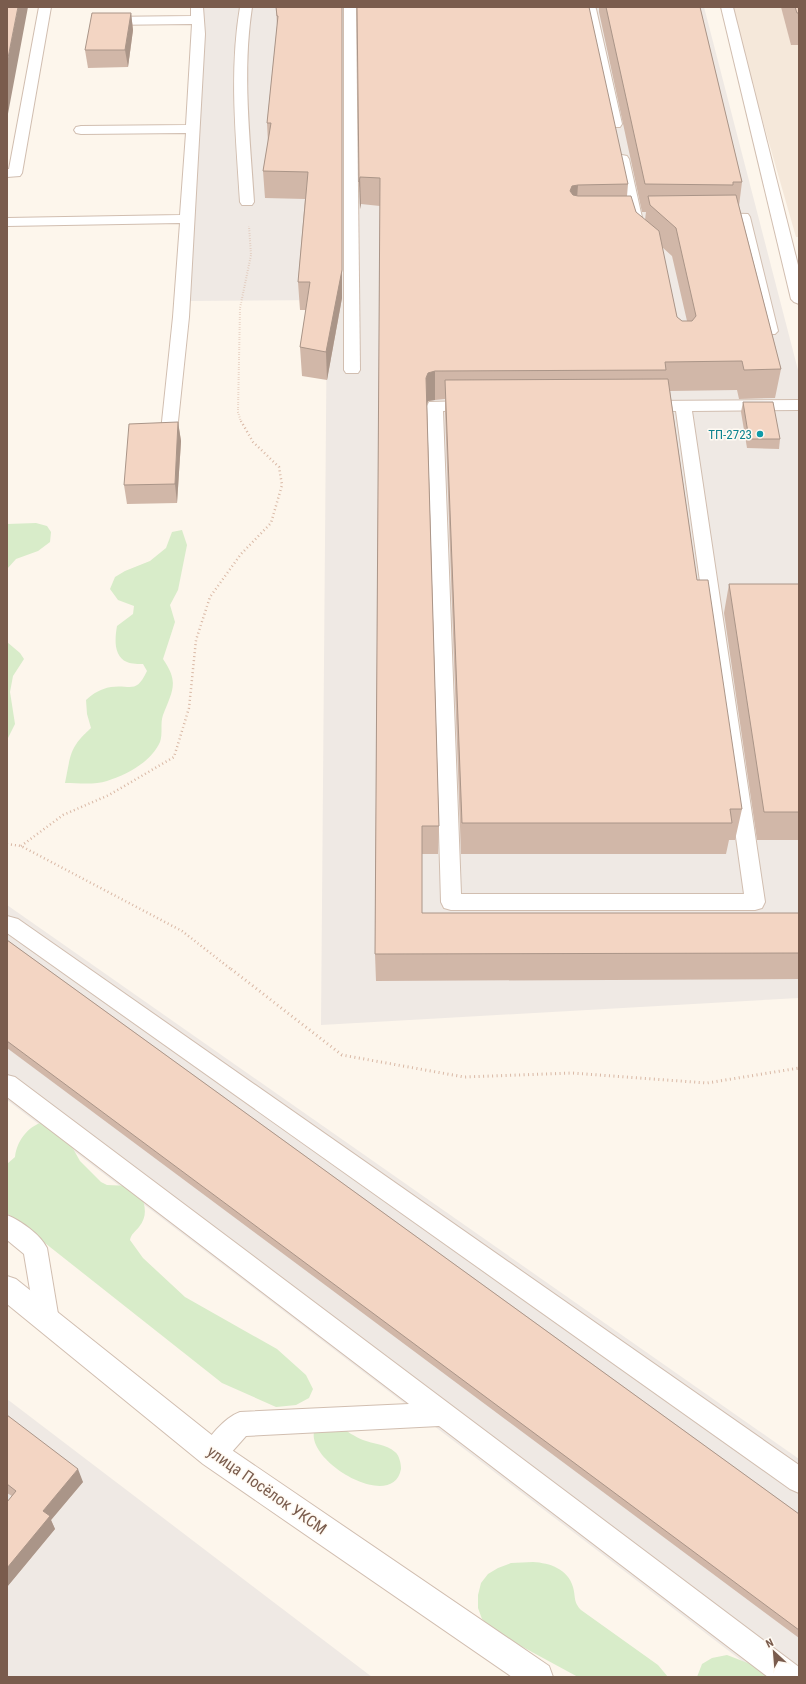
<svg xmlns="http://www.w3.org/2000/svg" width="806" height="1684" viewBox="0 0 806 1684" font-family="'Roboto Condensed',sans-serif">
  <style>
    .residential { fill: #f5e8da }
    .industrial { fill: #efe9e4 }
    .green { fill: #d8ecc9 }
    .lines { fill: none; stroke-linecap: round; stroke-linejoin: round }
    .service-casing { stroke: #d1beb0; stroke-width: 2 }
    .minor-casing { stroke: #d1beb0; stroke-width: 2 }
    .path-far2 { stroke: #d9b8a5; stroke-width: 2; stroke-dasharray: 0.5 2; stroke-linecap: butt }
    .path-far1 { stroke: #d9b8a5; stroke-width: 2.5; stroke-dasharray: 1 3; stroke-linecap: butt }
    .path { stroke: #d9b8a5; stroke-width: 3; stroke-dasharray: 1 3.5; stroke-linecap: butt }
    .service { fill: #fff; fill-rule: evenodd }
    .minor { fill: #fff; fill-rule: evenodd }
    .wall { fill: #d1b7a8; fill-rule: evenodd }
    .shaded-wall { fill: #aa9588 }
    .building { fill: #f3d5c3; stroke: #aa9588 }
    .culture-dot { fill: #0f9aa8; stroke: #fffaf3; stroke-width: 1.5 }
    .labels { text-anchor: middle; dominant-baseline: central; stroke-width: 3; stroke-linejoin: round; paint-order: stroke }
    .culture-label { font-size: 13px; fill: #0d838f; stroke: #fffaf3; text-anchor: end }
    .near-street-label { font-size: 16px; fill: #7a5c4d; stroke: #fffaf3 }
  </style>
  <rect width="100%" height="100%" fill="#fdf6ec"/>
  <polygon class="residential" points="730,7 799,7 799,237 796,237"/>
  <g class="industrial">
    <polygon points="202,7 704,7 799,374 799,998 321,1025 327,300 185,301"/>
    <polygon points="7,905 799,1459 799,1677 763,1677 7,1100"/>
    <polygon points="7,1399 372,1677 7,1677"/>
  </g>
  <g class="green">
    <polygon points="36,523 47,526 51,532 50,542 38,551 16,559 7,569 7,524"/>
    <path d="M182,530L187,545L178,590L170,605L175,622L163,659C179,682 173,690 163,715C160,723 163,734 160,742C151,762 128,774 107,781C95,785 78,783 65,783C71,754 69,748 91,728L87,714L86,700C94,693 100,689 111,687C130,684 136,695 147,671L143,664C139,664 132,664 127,662C113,656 115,638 117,626L133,614L134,606L118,600L110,589L115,577L125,571L150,561L166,548L172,532Z"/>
    <polygon points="7,642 20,653 24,659 13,676 10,692 15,724 7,740"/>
    <path d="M43,1122L62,1129L80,1161L101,1182L107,1185L131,1186L141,1193C145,1206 148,1216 139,1227C135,1232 131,1234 130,1240L143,1258L185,1297L277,1349L306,1375L313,1389L309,1398L296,1405L276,1407L222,1383L7,1213V1164L15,1157C17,1141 27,1127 43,1122Z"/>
    <path d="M340,1427C347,1431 355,1437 363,1440C373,1444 386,1444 395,1452C399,1455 401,1463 401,1469C393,1512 308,1463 314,1432Z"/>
    <path d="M533,1562C550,1563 568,1569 573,1587C576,1598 573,1601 581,1610L658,1665L668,1677H578L499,1634L482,1619L478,1608V1595L481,1583L488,1574L498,1568L511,1563Z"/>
    <polygon points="727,1655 766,1670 776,1677 697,1677 702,1664 712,1658"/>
  </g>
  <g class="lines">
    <g class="service-casing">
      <g id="service">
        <polygon points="39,7 51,7 22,173 20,176 7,177 7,169 9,169"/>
        <polygon points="191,7 203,7 205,34 189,317 177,431 175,435 169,436 163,435 161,431 173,317 180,223 7,226 7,218 180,215 186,133 81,134 76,133 74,130 76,127 81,126 186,125 192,24 104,25 98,21 104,17 191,16"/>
        <path d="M240,7H252C242,72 250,137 254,202L252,205H242L240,202C236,136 229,72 240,7Z"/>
        <polygon points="344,7 356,7 360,370 358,373 346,373 344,370"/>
        <polygon points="585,7 595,7 596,9 622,124 620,127 610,127 608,124 584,9"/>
        <polygon points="721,7 733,7 799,269 799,304 794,302 791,299"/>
        <polygon points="622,155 627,156 629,159 643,222 641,225 631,225 629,222 615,159 617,156"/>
        <polygon points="714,213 748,214 750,217 778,331 775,334 765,334 762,331 737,221 709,220 707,217 709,214"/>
        <polygon points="799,400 799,410 692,411 765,902 762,908 755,910 451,910 444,908 441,902 427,406 429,402 471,401 477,402 479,406 477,410 443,411 461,894 744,894 676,411 639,410 637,406 639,402 645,401"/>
        <polygon points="7,916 18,919 799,1465 799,1493 790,1489 7,933"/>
        <path d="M7,1075L15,1077L799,1667V1677H768L439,1426L246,1436L222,1463L213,1466L204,1463L200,1454C207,1438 224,1418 240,1412L409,1404L7,1097Z"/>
        <path d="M7,1215C21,1221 40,1234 47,1248L59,1320L56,1328L47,1331L38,1328L35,1320L24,1254L7,1240Z"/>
      </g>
    </g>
    <g class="minor-casing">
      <polygon id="minor" points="7,1276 16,1279 223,1444 549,1666 553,1677 512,1677 203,1464 7,1304"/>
    </g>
    <polyline class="path-far2" points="241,422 238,412 240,308 251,255 249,226"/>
    <g class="path-far1">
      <polyline points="7,844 21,846 182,931 232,970"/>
      <polyline points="21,846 63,815 109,795 174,757 189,708 196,640 210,597 241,554 271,523 282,485 279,467 253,442 241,421"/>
    </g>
    <polyline class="path" points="231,969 342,1055 464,1077 572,1073 707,1083 799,1068"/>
    <use href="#service" class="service"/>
    <use href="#minor" class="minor"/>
  </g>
  <g class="wall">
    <polygon points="276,7 342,7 342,298 327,380 302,376 300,347 306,310 300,310 298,282 305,199 265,198 263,171 268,143 267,123 277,26"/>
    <path d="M357,7L628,184L627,196L636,212L645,220L646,212H642L599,12V7H700L742,182L739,206L781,369L775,398L739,399L737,390L670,391L697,580L742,809L735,840H729L726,854H461L445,412V399L435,400L428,401L427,404L439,826L438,854H422V913H799V979L376,981L375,954L380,206L361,204L360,209ZM662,247L672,256L687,321H682L677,317Z"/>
    <polygon points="781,7 799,7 799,45 791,45"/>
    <polygon points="131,13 133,30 128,67 88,68 85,50"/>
    <polygon points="743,402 780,439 779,449 747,448 741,412"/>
    <polygon points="178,422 181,441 177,503 127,504 124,485"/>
    <polygon points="729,584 799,584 799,848 798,840 757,840 724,613"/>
    <polygon points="7,940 799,1514 799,1638 7,1048"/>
    <polygon points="7,1415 83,1482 51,1520 55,1529 7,1587 7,1502 12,1496 7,1493"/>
  </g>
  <g class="shaded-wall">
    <polygon points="18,7 28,7 7,119 7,63"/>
    <polygon points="342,7 342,298 327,380 326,352"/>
    <polygon points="131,13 133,30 128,67 125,50"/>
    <polygon points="360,177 361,204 360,209 359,182"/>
    <polygon points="578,185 576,213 570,191 572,186"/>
    <polygon points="435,371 435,400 428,401 426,406 426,378 428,373"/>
    <polygon points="178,422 181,441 177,503 175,484"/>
    <polygon points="78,1469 83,1482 51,1520 55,1529 7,1587 7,1568 43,1511"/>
  </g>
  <g class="building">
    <polygon points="7,7 18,7 7,63"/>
    <polygon points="276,7 342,7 342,270 326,352 300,347 310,282 298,282 308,172 263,171 271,123 267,123 278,16 277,16"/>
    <polygon points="357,7 589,7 628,184 578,185 572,186 570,191 573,195 578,196 631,196 636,212 659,231 677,317 682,321 692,321 696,316 676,228 650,205 648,196 736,195 781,369 744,370 742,361 665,362 666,370 435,371 428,373 426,378 439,826 422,826 422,913 799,913 799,953 375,954 380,178 360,177 359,182"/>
    <polygon points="606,7 700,7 742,182 733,182 733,185 645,184"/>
    <polygon points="795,7 799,7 799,13 797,13"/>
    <polygon points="92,13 131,13 125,50 85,50"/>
    <polygon points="668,379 697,580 708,580 742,809 730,809 732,823 462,823 445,380"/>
    <polygon points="743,402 773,402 780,439 749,439"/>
    <polygon points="178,422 175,484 124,485 129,424"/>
    <polygon points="729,584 799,584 799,812 764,812"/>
    <polygon points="7,940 799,1514 799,1630 7,1041"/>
    <polygon points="7,1415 78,1469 43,1511 50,1516 7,1568 7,1502 16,1491 7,1484"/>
  </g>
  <circle class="culture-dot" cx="760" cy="434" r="4"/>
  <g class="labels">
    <g class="culture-label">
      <text x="752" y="434">ТП-2723</text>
    </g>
    <g class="near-street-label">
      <text transform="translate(267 1490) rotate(35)">улица Посёлок УКСМ</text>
    </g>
  </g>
  <rect width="806" height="1684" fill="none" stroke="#7a5c4d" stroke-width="16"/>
  <g transform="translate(774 1652) rotate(334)" stroke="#fffaf3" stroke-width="3" paint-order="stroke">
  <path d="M0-3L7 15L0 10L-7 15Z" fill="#7a5c4d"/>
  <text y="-6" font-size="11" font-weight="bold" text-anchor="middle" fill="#7a5c4d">N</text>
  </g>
</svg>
